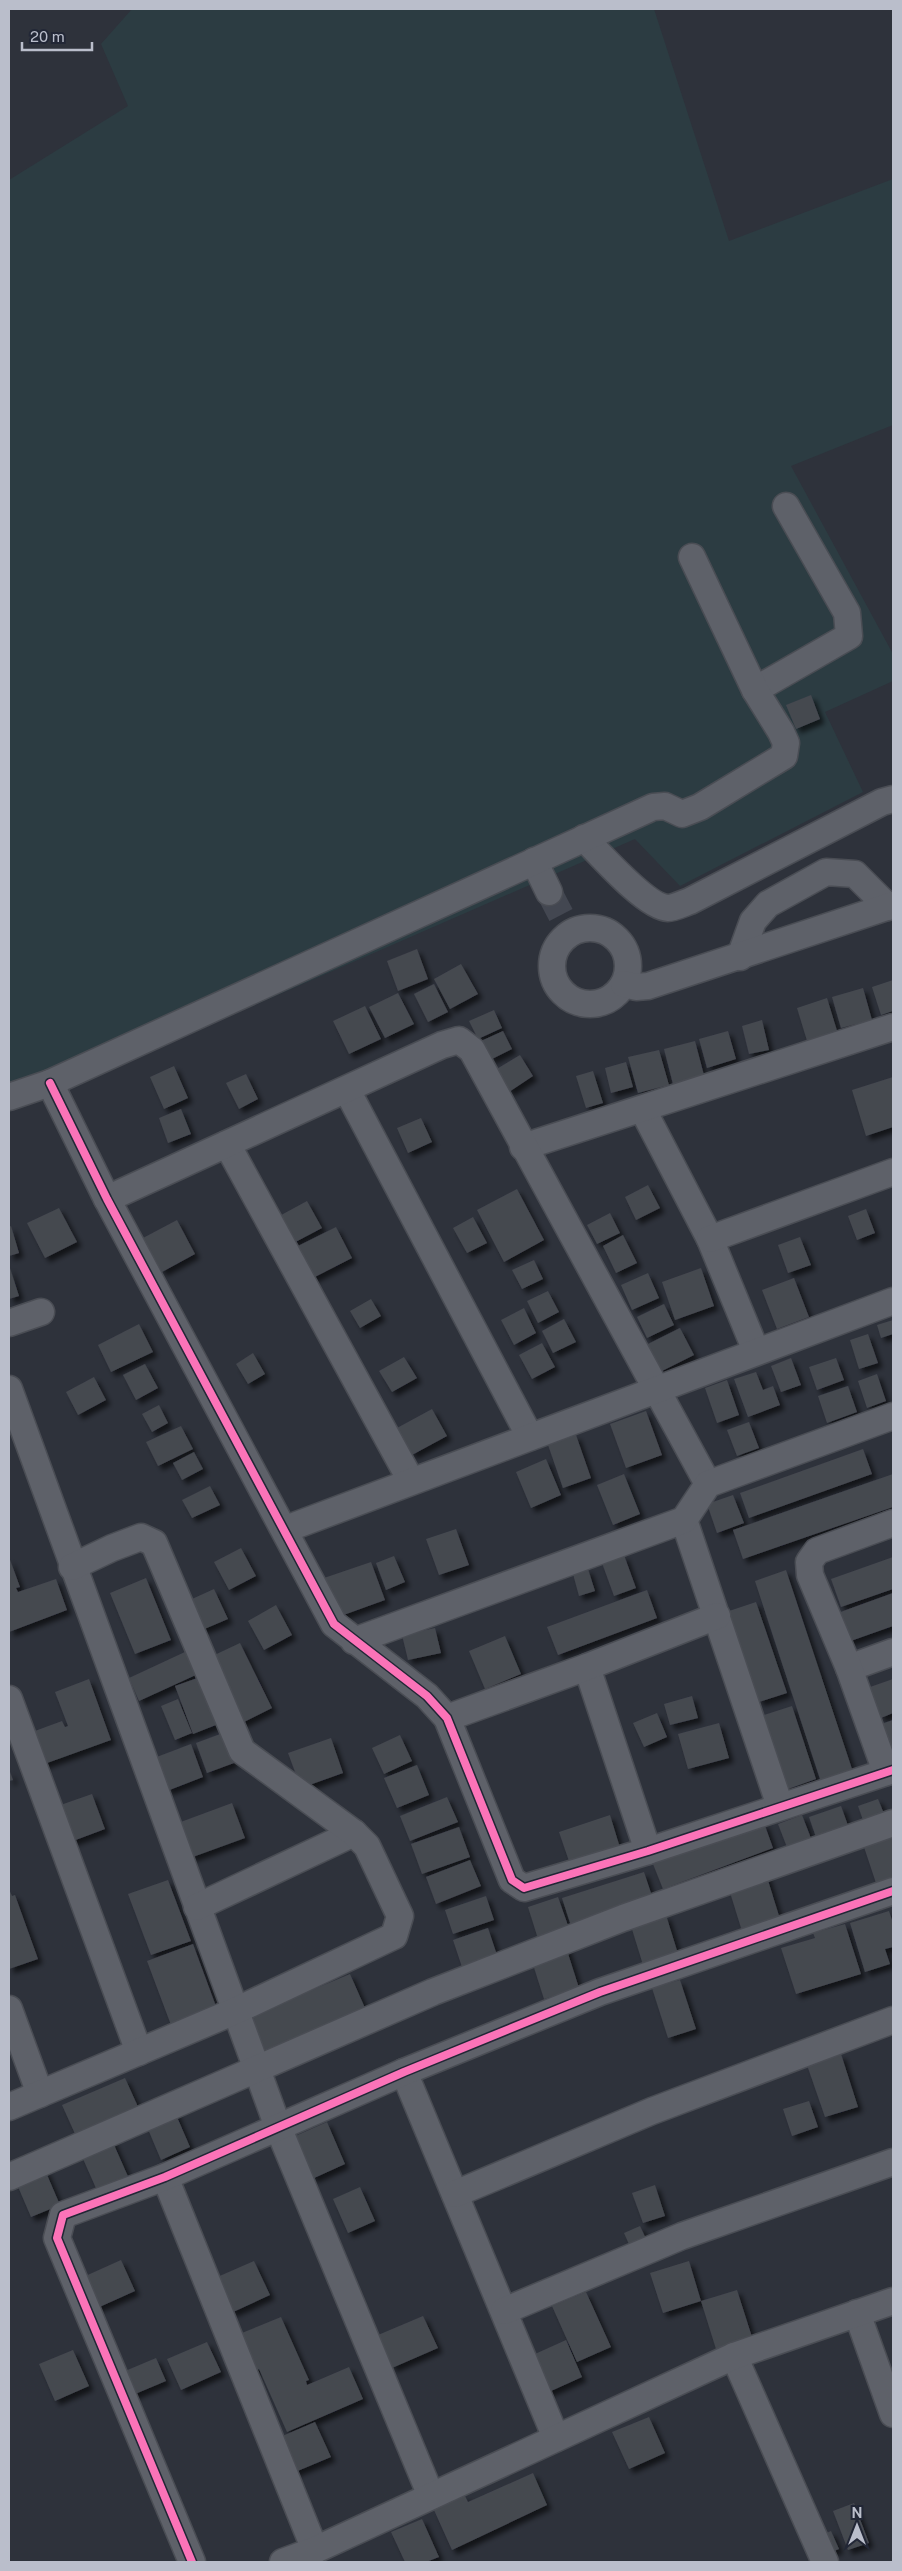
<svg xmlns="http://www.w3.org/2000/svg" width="902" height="2571" viewBox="0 0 902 2571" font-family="'Public Sans',sans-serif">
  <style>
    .green { fill: #2c3c42 }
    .building { fill: #454850; filter: url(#shadow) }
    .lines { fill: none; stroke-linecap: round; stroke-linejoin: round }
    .street-tunnel { stroke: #434751; stroke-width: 26; stroke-dasharray: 26 13; stroke-linecap: butt }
    .street-casing { stroke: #4a4d54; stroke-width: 29 }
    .street { stroke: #5e6169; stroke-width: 26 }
    .cycleway-casing { stroke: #222736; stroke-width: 11 }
    .cycleway { stroke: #fb73b8; stroke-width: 8 }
  </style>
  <defs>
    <filter id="shadow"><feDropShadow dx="4.5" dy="4.5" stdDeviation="2.5" flood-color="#0009"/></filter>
  </defs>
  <rect width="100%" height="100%" fill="#2e323b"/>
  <polygon class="green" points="132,9 654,9 729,241 893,179 893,425 791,466 893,654 893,681 825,712 863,792 680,886 635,839 9,1112 9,180 128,106 101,44"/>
  <g class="building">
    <polygon points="811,695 820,719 796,729 786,705"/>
    <polygon points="417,949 428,979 398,991 387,961"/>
    <polygon points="461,964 478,994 450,1009 434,979"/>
    <polygon points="893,980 893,1011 881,1015 872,987"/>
    <polygon points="434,984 448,1012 428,1022 414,994"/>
    <polygon points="863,988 872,1020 841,1028 832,997"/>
    <polygon points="398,993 414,1024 385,1038 369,1007"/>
    <polygon points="827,998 838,1034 808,1044 797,1008"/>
    <polygon points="365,1006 381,1039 349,1054 333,1021"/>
    <polygon points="494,1010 502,1028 478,1039 469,1021"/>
    <polygon points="762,1020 769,1050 749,1054 742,1026"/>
    <polygon points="503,1031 512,1049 490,1060 481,1041"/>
    <polygon points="728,1031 736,1059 707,1068 699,1039"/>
    <polygon points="695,1041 705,1079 674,1088 664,1049"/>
    <polygon points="659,1050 669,1085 638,1093 628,1057"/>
    <polygon points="520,1055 533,1076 509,1092 495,1070"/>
    <polygon points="626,1062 633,1087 611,1093 605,1068"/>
    <polygon points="174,1066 188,1098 164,1109 150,1077"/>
    <polygon points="593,1071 603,1103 586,1108 576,1076"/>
    <polygon points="246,1074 258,1099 239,1109 226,1083"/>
    <polygon points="893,1077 893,1127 866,1136 852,1090"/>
    <polygon points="181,1109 191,1134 168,1143 159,1118"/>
    <polygon points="421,1118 432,1142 408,1153 397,1128"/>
    <polygon points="648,1185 660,1208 636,1220 625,1197"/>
    <polygon points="517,1189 544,1240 504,1262 477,1210"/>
    <polygon points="307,1201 322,1228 286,1247 272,1220"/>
    <polygon points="59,1208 77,1242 45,1258 27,1223"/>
    <polygon points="866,1209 875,1233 857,1240 848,1216"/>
    <polygon points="610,1213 620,1233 597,1244 587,1225"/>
    <polygon points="473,1217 487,1243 467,1253 453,1228"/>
    <polygon points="177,1220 195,1254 162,1272 143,1238"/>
    <polygon points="11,1226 19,1253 9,1256 9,1227"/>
    <polygon points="336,1227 352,1258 309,1280 292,1249"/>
    <polygon points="623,1235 637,1263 616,1273 603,1246"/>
    <polygon points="800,1237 811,1265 788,1273 778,1245"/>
    <polygon points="534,1260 543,1279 522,1289 512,1270"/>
    <polygon points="9,1265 19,1296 9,1299"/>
    <polygon points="701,1268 714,1306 675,1320 662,1282"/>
    <polygon points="648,1273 659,1298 632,1310 621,1285"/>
    <polygon points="794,1278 809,1317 777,1329 762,1290"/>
    <polygon points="548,1291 559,1312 538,1323 527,1301"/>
    <polygon points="371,1299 381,1316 360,1328 350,1311"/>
    <polygon points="664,1304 674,1325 647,1338 637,1317"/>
    <polygon points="524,1308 536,1333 514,1345 501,1320"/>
    <polygon points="564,1319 576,1342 553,1353 542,1331"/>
    <polygon points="893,1320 893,1334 881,1338 877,1325"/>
    <polygon points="139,1324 153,1352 111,1372 98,1345"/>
    <polygon points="680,1328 694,1355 654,1375 640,1348"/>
    <polygon points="868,1334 878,1363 859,1369 850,1340"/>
    <polygon points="542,1343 555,1367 532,1379 519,1355"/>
    <polygon points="253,1353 265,1374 248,1384 236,1364"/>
    <polygon points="404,1357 417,1378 392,1392 379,1371"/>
    <polygon points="791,1358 801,1385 781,1392 771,1366"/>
    <polygon points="836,1358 844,1380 817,1390 809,1367"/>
    <polygon points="145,1364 158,1388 136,1400 123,1375"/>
    <polygon points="756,1372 763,1390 773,1386 780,1405 748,1417 734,1379"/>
    <polygon points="877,1374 886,1401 867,1408 858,1381"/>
    <polygon points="94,1377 106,1400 78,1415 66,1392"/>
    <polygon points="727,1380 739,1415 717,1423 705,1388"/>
    <polygon points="848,1386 857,1412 827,1423 818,1396"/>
    <polygon points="159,1405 168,1423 152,1432 142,1414"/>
    <polygon points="432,1409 447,1436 412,1455 397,1428"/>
    <polygon points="646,1411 662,1455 626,1468 610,1424"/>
    <polygon points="749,1422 759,1448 737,1456 727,1430"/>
    <polygon points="181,1426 193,1449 158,1466 146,1442"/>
    <polygon points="576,1435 591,1478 563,1488 548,1445"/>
    <polygon points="863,1449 872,1474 749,1518 740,1493"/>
    <polygon points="194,1452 203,1469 182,1480 173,1463"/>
    <polygon points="546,1459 561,1495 531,1508 516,1472"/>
    <polygon points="624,1474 640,1514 613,1525 597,1485"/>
    <polygon points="893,1474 893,1507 743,1559 733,1530"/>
    <polygon points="210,1486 220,1505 192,1518 182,1500"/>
    <polygon points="733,1495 744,1523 717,1533 707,1504"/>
    <polygon points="456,1529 469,1565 439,1575 426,1539"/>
    <polygon points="241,1548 256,1576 229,1590 214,1562"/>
    <polygon points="624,1555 636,1588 614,1596 602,1563"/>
    <polygon points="394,1556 405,1582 386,1590 376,1563"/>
    <polygon points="9,1557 20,1587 16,1588 18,1592 56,1579 67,1610 9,1632"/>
    <polygon points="893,1557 893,1589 841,1607 831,1579"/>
    <polygon points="371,1562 385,1600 338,1617 324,1578"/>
    <polygon points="588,1569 595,1591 579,1596 573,1574"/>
    <polygon points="786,1570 853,1772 821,1782 755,1581"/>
    <polygon points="146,1578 171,1640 135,1654 110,1593"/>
    <polygon points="214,1589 228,1619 195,1633 181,1604"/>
    <polygon points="647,1590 657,1618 558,1655 547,1627"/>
    <polygon points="893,1593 893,1626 845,1643 835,1614"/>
    <polygon points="756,1602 787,1693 759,1702 729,1611"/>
    <polygon points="276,1605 292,1635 264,1650 248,1621"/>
    <polygon points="435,1628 441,1653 408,1660 402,1635"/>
    <polygon points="505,1636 521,1674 485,1689 469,1651"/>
    <polygon points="240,1643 272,1708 238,1725 206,1659"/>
    <polygon points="187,1651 198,1674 139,1701 129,1678"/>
    <polygon points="203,1676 221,1723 193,1734 175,1686"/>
    <polygon points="89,1679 111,1740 36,1767 24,1735 62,1721 65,1727 68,1726 55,1692"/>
    <polygon points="893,1679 893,1713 881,1718 870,1687"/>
    <polygon points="692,1696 698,1718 670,1725 664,1704"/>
    <polygon points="178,1699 192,1733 175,1740 161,1706"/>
    <polygon points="792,1706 816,1779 788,1789 764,1715"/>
    <polygon points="657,1713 667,1737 644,1747 633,1723"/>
    <polygon points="893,1720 893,1751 891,1752 881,1724"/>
    <polygon points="719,1723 729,1758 688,1769 678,1734"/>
    <polygon points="223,1733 234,1763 207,1773 196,1743"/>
    <polygon points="400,1735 412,1761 384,1774 372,1748"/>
    <polygon points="331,1738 343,1773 301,1788 288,1753"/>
    <polygon points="191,1744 203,1777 167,1791 154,1758"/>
    <polygon points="417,1765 429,1795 397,1808 384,1778"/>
    <polygon points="9,1769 13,1780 9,1781"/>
    <polygon points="92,1794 105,1829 65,1844 52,1808"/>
    <polygon points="447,1797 458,1822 410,1841 400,1816"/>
    <polygon points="878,1799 885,1816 864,1823 858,1806"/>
    <polygon points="232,1803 245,1838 190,1858 178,1823"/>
    <polygon points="841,1806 850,1831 818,1843 809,1817"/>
    <polygon points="610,1815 621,1851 571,1867 559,1832"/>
    <polygon points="802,1815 814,1846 790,1855 778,1824"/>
    <polygon points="764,1823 773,1848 663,1889 653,1864"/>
    <polygon points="459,1827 470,1857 422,1874 411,1844"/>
    <polygon points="893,1835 893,1881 877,1886 863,1844"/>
    <polygon points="470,1860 481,1886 436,1904 426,1877"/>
    <polygon points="644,1872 654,1902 572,1929 562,1898"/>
    <polygon points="766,1874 780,1919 742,1931 728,1886"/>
    <polygon points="168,1880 191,1941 151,1955 128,1894"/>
    <polygon points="9,1889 12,1896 15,1895 38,1959 9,1969"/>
    <polygon points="486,1896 494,1920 453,1934 445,1910"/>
    <polygon points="558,1897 571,1934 540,1945 528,1907"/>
    <polygon points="889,1911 893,1923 893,1947 885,1949 890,1964 865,1972 850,1923"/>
    <polygon points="666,1915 679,1957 644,1968 631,1926"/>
    <polygon points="845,1924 861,1974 796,1994 781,1948 815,1938 813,1933"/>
    <polygon points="488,1928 497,1955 462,1967 453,1940"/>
    <polygon points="193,1944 217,2009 171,2025 147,1961"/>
    <polygon points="565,1944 579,1988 544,1999 530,1955"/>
    <polygon points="350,1974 365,2008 265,2050 250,2016"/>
    <polygon points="680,1980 696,2029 668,2038 652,1988"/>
    <polygon points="841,2054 858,2107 825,2117 807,2065"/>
    <polygon points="125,2078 139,2109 76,2136 62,2105"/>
    <polygon points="809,2101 818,2127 792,2136 783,2109"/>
    <polygon points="174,2110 190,2147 161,2160 145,2122"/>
    <polygon points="327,2122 345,2164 312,2179 293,2137"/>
    <polygon points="111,2138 130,2181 99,2195 80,2152"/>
    <polygon points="45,2170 60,2205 31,2217 16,2182"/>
    <polygon points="655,2185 665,2216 643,2223 632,2193"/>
    <polygon points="360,2187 375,2221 348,2233 333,2199"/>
    <polygon points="640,2226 648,2243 632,2251 624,2233"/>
    <polygon points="121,2260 135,2291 95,2309 81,2278"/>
    <polygon points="254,2261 270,2295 231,2313 215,2278"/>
    <polygon points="689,2261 701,2301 737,2290 752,2337 716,2349 701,2301 663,2313 650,2273"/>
    <polygon points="586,2292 611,2347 577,2362 552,2306"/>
    <polygon points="423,2316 438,2348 392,2368 378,2335"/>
    <polygon points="281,2317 309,2380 306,2381 307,2385 349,2367 363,2399 287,2432 259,2369 254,2372 237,2335"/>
    <polygon points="566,2340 582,2377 540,2396 524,2359"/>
    <polygon points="207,2342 221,2372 181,2390 167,2359"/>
    <polygon points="73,2350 89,2386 55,2401 39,2364"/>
    <polygon points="156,2358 166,2381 128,2397 118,2374"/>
    <polygon points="649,2417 665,2453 629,2469 612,2432"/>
    <polygon points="315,2422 331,2457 288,2475 273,2440"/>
    <polygon points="533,2473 547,2505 452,2550 434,2510 465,2496 468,2502"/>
    <polygon points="854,2503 869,2543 848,2550 833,2511"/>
    <polygon points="422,2519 439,2557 426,2562 405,2562 391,2532"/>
    <polygon points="831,2531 839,2549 824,2555 816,2537"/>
  </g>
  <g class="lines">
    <polyline class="street-tunnel" points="549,892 562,917"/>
    <g class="street-casing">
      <g id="street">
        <polyline points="755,690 849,636 847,613 786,506"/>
        <path d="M584,838C600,854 646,907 668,908C674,908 684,903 690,901L882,802L893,799"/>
        <polyline points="534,861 549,892"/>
        <circle cx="590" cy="966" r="38"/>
        <polyline points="740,957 753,921 768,904 826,872 855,874 888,907"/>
        <polyline points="624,984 636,987 648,986 893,905"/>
        <polyline points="50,1083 107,1199 334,1624 427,1696 447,1718 512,1880 524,1888 648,1851 893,1770"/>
        <polyline points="347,1090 530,1437"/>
        <polyline points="9,1097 50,1083 653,807 665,806 682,814 700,807 784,756 786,743 781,732 755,690 692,557"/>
        <polyline points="643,1110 710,1239 756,1351"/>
        <polyline points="227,1144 411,1481"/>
        <polyline points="523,1147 893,1027"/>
        <polyline points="107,1199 442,1045 459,1040 472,1050 708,1484"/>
        <polyline points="710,1239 893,1172"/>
        <polyline points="9,1323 41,1312"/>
        <polyline points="9,1389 278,2127 431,2496"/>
        <polyline points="684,1520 780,1806"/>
        <polyline points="286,1529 893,1301"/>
        <polyline points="354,1641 684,1520 708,1484 893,1416"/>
        <polyline points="587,1667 648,1851"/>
        <polyline points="849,1668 893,1652"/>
        <polyline points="9,1699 139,2052"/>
        <polyline points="447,1718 587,1667 717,1616"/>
        <polyline points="886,1772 849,1668 810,1575 809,1562 817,1551 893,1523"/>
        <polyline points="197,1907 354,1833"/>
        <polyline points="9,2009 40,2094"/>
        <polyline points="404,2072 556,2438"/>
        <polyline points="9,2107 235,2011 394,1936 400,1916 367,1846 354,1833 242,1751 154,1543 141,1537 112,1548 72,1567"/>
        <polyline points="9,2177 433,1992 623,1918 893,1823"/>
        <polyline points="165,2177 315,2550"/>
        <polyline points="455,2194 652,2111 893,2020"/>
        <polyline points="504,2311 682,2236 893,2162"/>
        <polyline points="857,2313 893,2414"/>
        <polyline points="734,2356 825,2562"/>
        <polyline points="192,2562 57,2238 63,2215 165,2177 404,2072 600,1992 893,1891"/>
        <polyline points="283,2562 315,2550 734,2356 893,2301"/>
      </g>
    </g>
    <use href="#street" class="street"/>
    <g class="cycleway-casing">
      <g id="cycleway">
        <polyline points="50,1083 107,1199 334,1624 427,1696 447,1718 512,1880 524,1888 648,1851 893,1770"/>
        <polyline points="192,2562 57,2238 63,2215 165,2177 404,2072 600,1992 893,1891"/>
      </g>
    </g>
    <use href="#cycleway" class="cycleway"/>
  </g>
  <rect width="902" height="2571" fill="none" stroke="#babecb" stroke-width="20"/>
  <g transform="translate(857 2526)" stroke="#222736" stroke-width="4" paint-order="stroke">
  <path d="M0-4L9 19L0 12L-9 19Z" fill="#babecb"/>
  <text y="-8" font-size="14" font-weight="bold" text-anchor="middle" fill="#babecb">N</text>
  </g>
  <path d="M22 42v8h70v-8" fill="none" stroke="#babecb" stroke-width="2.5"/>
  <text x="30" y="42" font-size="15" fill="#babecb" stroke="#222736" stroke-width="4" paint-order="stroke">20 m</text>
</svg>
